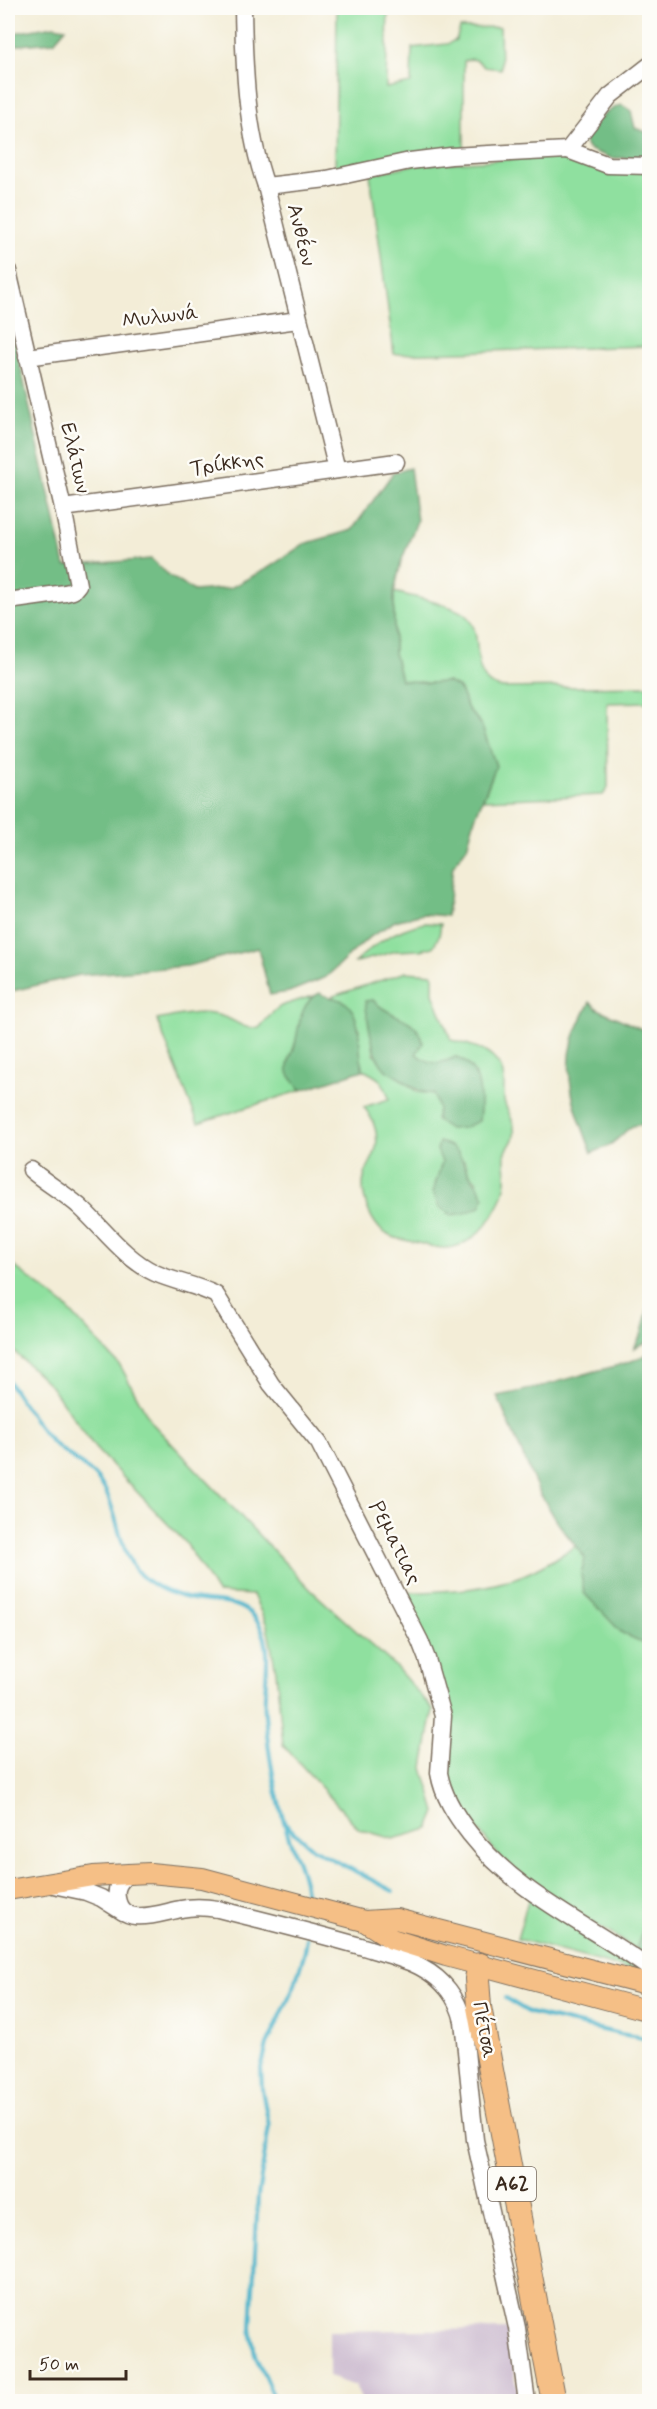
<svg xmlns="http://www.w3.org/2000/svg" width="657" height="2409" viewBox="0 0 657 2409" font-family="Mynerve,sans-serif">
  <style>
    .industrial { fill: #cebed1 }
    .green { fill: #8fe09f; stroke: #65855e; stroke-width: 1.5; fill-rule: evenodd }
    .forest { fill: #73be86; stroke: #577452; stroke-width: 1.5 }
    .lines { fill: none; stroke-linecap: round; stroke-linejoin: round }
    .stream { stroke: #4eb5cc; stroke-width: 4 }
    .minor-casing { stroke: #7b6e5f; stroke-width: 19 }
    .major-casing { stroke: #7b6e5f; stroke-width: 22 }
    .highway-casing { stroke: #7b6e5f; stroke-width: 26 }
    .minor { stroke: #fff; stroke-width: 16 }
    .major { stroke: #f5bf86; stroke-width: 20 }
    .highway { stroke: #f5bf86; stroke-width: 24 }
    .labels { text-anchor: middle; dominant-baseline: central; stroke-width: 5; stroke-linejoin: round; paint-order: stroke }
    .shield { fill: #fdfcf7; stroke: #75695f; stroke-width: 1.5 }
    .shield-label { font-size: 20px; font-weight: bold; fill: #3b2a1e }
    .street-label { font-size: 21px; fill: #3b2a1e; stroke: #fdfcf7 }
  </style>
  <rect width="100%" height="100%" fill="#fdfcf7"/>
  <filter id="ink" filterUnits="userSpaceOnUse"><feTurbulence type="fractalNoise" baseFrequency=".0167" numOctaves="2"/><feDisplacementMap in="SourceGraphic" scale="12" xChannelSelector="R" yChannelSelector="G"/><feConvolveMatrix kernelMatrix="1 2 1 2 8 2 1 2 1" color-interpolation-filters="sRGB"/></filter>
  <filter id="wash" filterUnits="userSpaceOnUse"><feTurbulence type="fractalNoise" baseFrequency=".008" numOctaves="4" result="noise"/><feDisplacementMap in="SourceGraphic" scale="24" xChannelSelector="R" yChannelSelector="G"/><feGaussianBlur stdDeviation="1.35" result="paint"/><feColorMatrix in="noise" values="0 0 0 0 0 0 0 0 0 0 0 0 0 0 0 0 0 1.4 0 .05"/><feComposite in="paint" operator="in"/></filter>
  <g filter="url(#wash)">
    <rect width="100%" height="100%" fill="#f3edd7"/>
    <polygon class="industrial" points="508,2329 519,2401 362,2401 355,2386 329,2377 329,2331"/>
    <g class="green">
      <path d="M337,8H388L386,88L411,83L412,48L447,44L456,40L460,28L500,27L501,69L484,67C478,60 473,57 464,61V150L335,172Z"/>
      <polygon points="567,156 649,171 649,346 394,354 370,174 413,165"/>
      <path d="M394,592C412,597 451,604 464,614C485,630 470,664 488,682C491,685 498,687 501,688L649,686V702L607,703L608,788L603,795L483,800L496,766L481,724L468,709L459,688L448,682L429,683L401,681L394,653Z"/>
      <path d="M424,923L441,924L439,936L433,947L420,950L396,951L354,963C375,943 395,930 424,923Z"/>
      <path d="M406,972L433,974V993L451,1040C467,1044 485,1048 496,1061C507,1073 503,1086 504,1100C506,1111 516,1121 514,1135C514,1142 506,1148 505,1155C504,1164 507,1173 506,1182C502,1211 476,1247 445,1248C435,1248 427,1245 418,1243C404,1239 391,1240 380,1229C369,1217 360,1194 364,1178C365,1171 370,1164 373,1157C381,1139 375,1121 364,1107L389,1099C384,1081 380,1078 363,1070L359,1058V1028L327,998ZM373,1000L381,1009L411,1023L416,1054C433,1066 438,1065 456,1057L437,1120L438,1108L434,1094L417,1092L401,1079L386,1070L374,1054L372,1035L368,1019ZM464,1160L469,1173L477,1181L433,1192L442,1162Z"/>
      <path d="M312,996C299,1019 299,1038 289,1060L294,1081L302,1090L198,1123L157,1020C178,1016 202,1009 224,1017C237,1021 244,1030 259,1028L274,1011L281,1006Z"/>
      <polygon points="8,1255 14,1266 64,1305 121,1367 151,1422 311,1590 396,1667 433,1710 423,1768 436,1812 429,1829 393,1839 359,1829 283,1745 276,1671 267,1625 253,1595 217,1593 186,1543 95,1448 50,1385 8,1346"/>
      <path d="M576,1546L585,1558L581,1574L584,1593L622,1633L644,1643L650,1674V1799L647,1807L650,1811V1912L636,1949L550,1897L498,1855L457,1803L448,1785L446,1768L449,1723L399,1593C439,1591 480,1592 518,1577C539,1570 557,1557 576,1546Z"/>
      <polygon points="529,1897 645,1974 517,1939"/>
    </g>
    <g class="forest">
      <polygon points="8,22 14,33 54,26 66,28 54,42 8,46"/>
      <path d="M622,105L631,111L635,128L649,133V158H611L588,149L584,141C595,124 602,111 622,105Z"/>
      <polygon points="8,311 65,566 151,559 171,577 194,591 230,588 268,568 304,544 352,530 393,473 410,468 417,521 401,562 394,592 394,653 401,680 429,683 448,682 459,688 468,709 481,724 496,766 475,818 467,847 453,866 447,916 423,914 395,921 367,939 326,977 289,992 270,995 258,948 187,966 80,975 8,992"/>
      <path d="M320,993C328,999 339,997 346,1003C364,1018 357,1050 363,1070L302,1090C298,1085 290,1079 288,1072C286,1062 293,1054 295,1045C299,1026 300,1001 320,993Z"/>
      <path d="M373,1000C389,1019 418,1015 423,1043L416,1054C431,1065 439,1065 456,1057C482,1068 482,1097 479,1121L463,1128L449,1129L436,1120L438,1108L434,1094C414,1091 417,1089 401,1079C396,1075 389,1073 385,1069C372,1056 368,1020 365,1001Z"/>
      <path d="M590,1002L598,1009L650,1033L649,1125C626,1122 627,1134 611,1144C605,1148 598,1150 592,1153C578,1117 562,1080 573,1040C577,1027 584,1014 590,1002Z"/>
      <path d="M439,1142C460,1148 459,1155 468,1172C473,1180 479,1186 484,1197L480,1207L465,1213L452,1215L440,1208L433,1192L442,1162L437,1150Z"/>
      <polygon points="649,1304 649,1341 634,1348 642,1333"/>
      <path d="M649,1353V1674L644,1643L622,1633L584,1593L581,1574L585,1558L558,1523L538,1490L497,1396C529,1391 561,1381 592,1372C611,1367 632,1363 649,1353Z"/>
      <polygon points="649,1912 649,1960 636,1949"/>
    </g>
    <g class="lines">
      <g class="stream">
        <path d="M8,1381C21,1400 34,1422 50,1440C67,1457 92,1467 104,1488C119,1515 119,1559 145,1579C160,1590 181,1598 199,1600C218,1603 241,1601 254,1617C277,1643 262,1683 265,1714C268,1751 274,1786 284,1822C291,1848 305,1873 307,1900"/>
        <polyline points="285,1824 313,1849 393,1891"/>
        <polyline points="505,1998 530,2013 620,2034 650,2039"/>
        <polyline points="276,2402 255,2355 251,2328 258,2196 269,2126 262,2090 261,2068 267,2045 294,1987 305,1951 307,1938"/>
      </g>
    </g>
  </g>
  <g filter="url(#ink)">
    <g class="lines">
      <g class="minor-casing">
        <g id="minor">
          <path d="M243,8C244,67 246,130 266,186L337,470"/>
          <polyline points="568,150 608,165 650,166"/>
          <polyline points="266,186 327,179 410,161 451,156 568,150 610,96 650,65"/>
          <polyline points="8,271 63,508 78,585 73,591 65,593 8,601"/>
          <polyline points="27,357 298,320"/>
          <polyline points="63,508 396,462"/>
          <path d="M31,1170C46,1183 64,1193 79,1206C103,1228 125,1259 155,1273C175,1282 197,1285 216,1295L271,1384L319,1443L420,1641L427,1659L443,1716L439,1773C443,1796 455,1815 470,1834C519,1896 587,1923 650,1969"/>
          <path d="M128,1874C120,1881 115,1887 117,1898C122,1929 162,1912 181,1909C194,1906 206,1907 218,1909C269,1922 320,1934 370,1949C388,1955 407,1959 422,1968C443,1979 458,1998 463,2021L475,2140L517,2328L527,2402"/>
          <polyline points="53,1885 86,1892 101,1898 123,1912"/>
        </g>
      </g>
      <g class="major-casing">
        <g id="major">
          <polyline points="8,1890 93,1876 128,1874 150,1873 202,1878 364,1921 392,1939 446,1956 650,2011"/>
          <polyline points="364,1921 396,1919 650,1985"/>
        </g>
      </g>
      <g class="highway-casing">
        <polyline id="highway" points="480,1965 477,1979 479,2007 554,2402"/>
      </g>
      <use href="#minor" class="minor"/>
      <use href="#major" class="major"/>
      <use href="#highway" class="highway"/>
    </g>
  </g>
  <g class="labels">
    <rect class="shield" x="488" y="2167" width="48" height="34" rx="4.5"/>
    <g class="shield-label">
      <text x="512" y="2184">Α62</text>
    </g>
    <g class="street-label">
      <text transform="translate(301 235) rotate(76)">Ανθέον</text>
      <text transform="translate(160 317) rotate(-7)">Μυλωνά</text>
      <text transform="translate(75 458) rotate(77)">Ελάτων</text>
      <text transform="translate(227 464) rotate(-8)">Τρίκκης</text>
      <text transform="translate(395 1543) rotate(63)">Ρεματιας</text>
      <text transform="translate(484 2030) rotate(79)">Πέτσα</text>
    </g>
  </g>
  <rect width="657" height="2409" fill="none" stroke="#fdfcf7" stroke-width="30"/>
  <path d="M30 2370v9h96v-9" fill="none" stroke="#3b2a1e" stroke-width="3"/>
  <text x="39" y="2370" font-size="18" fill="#3b2a1e" stroke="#fdfcf7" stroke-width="4.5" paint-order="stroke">50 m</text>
</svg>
